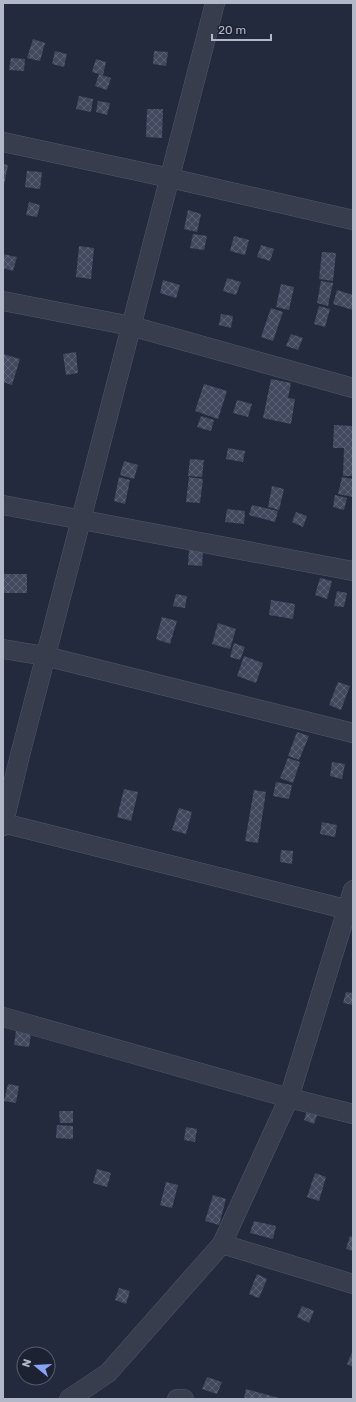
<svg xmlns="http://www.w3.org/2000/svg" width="356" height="1402" viewBox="0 0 356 1402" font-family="Rubik,sans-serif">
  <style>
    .building { fill: url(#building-cross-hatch) }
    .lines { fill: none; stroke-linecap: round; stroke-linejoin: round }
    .street-casing { stroke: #525868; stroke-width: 20 }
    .street { stroke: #373d4d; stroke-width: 19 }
  </style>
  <defs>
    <pattern id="building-cross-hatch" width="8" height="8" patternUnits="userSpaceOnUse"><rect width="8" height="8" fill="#42495f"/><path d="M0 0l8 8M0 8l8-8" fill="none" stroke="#5b6174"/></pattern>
  </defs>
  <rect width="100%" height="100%" fill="#232a3d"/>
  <g class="building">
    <polygon points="33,39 45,43 40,61 27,58"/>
    <polygon points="55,51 67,54 64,67 52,64"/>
    <polygon points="154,51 168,52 166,66 153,64"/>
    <polygon points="11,58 25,59 24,71 9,70"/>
    <polygon points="96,59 106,62 103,75 92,72"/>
    <polygon points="99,74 111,78 107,90 95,86"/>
    <polygon points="79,96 93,99 91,112 76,109"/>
    <polygon points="98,101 110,103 107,115 96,112"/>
    <polygon points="147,109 163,109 162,138 146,137"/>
    <polygon points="3,164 8,165 4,185 3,185"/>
    <polygon points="27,171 42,172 40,189 25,187"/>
    <polygon points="29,202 40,205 37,217 26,215"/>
    <polygon points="188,210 201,214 197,232 184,229"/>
    <polygon points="193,234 207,236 204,250 190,248"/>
    <polygon points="234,236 249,240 245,255 230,251"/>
    <polygon points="261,245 274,249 270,261 257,257"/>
    <polygon points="79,246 94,248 91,279 76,277"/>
    <polygon points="322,252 336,253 333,281 319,279"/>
    <polygon points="3,254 17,257 13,271 3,268"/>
    <polygon points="227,278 241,282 236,295 223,291"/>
    <polygon points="163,280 180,285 176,298 160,293"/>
    <polygon points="321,281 333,283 328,306 317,303"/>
    <polygon points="281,284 294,287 289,310 276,307"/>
    <polygon points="337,290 353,295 353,310 333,304"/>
    <polygon points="319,306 330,309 325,327 314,324"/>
    <polygon points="271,308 283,312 273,341 261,337"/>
    <polygon points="221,314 233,316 231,328 219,325"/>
    <polygon points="291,334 303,338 298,350 286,346"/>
    <polygon points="76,352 78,373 66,375 63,354"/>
    <polygon points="3,354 20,359 12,385 3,382"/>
    <polygon points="271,379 291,383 288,398 295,399 291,424 263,418"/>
    <polygon points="204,384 227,391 218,419 195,411"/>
    <polygon points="237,400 252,404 248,417 233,413"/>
    <polygon points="201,416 214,420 211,431 197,427"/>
    <polygon points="334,425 353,426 353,476 343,476 344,448 333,448"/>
    <polygon points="228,448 245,451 243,462 226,459"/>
    <polygon points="190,459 204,460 202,477 188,476"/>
    <polygon points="124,461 138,465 134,479 120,475"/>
    <polygon points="119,477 130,480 125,504 114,501"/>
    <polygon points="189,477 203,479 200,503 186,502"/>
    <polygon points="342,477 353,479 353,497 338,494"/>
    <polygon points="272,486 284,489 279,510 268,507"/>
    <polygon points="335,495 347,498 344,510 333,507"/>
    <polygon points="252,505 278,511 275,522 249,515"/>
    <polygon points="227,509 245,511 244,524 225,522"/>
    <polygon points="296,512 307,516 303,527 292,522"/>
    <polygon points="189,549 203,550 202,566 188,565"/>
    <rect x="3" y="574" width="24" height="19"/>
    <polygon points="320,578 332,581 327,599 315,595"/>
    <polygon points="337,591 347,593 344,607 334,606"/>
    <polygon points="176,594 187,596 185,608 173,606"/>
    <polygon points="271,600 295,604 293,619 269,615"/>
    <polygon points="162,617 177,621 170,644 156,639"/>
    <polygon points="218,623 236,629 230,649 212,644"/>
    <polygon points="234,643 245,647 240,660 230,657"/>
    <polygon points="244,656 263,663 256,683 237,676"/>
    <polygon points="338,682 350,686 341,710 329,705"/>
    <polygon points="297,732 309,736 299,760 288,756"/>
    <polygon points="288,758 300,762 293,783 280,778"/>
    <polygon points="332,762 345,764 342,779 330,776"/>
    <polygon points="276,782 292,785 289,799 273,796"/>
    <polygon points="124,789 138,792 131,821 117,817"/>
    <polygon points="254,790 266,792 258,843 245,841"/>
    <polygon points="179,808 192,812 186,834 172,830"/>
    <polygon points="322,822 337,825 335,837 320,834"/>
    <polygon points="281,850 293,851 292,864 280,862"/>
    <polygon points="346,992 353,993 353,1005 343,1003"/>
    <polygon points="16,1031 31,1033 29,1047 14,1045"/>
    <polygon points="8,1084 19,1086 16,1103 4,1101"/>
    <polygon points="309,1105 319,1109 314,1124 304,1120"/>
    <polygon points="59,1111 73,1111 73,1123 60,1123"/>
    <polygon points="57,1125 73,1126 73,1139 56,1138"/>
    <polygon points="186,1127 197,1129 195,1142 184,1140"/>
    <polygon points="97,1169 111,1173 107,1187 93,1183"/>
    <polygon points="315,1173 326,1177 319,1201 307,1197"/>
    <polygon points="166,1182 178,1185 172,1208 160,1205"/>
    <polygon points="213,1195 226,1199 219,1225 205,1221"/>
    <polygon points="254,1221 276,1226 273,1239 250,1233"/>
    <polygon points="350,1236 353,1237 353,1251 346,1249"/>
    <polygon points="257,1274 267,1279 259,1298 249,1294"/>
    <polygon points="119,1288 130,1291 126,1304 115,1300"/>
    <polygon points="302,1306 314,1311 309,1323 297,1317"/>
    <polygon points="353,1350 353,1367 347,1364"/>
    <polygon points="207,1377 222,1382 217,1394 202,1389"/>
    <polygon points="246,1389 279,1398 278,1399 244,1399"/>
  </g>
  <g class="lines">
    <g class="street-casing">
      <g id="street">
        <polyline points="3,142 170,178 353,220"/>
        <polyline points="3,301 131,326 353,388"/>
        <polyline points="3,505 353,571"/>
        <polyline points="3,649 45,656 353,733"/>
        <polyline points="3,823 353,911"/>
        <polyline points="3,826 20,755 215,3"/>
        <polyline points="3,1017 289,1098 353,1114"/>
        <polyline points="222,1244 353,1284"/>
        <polyline points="69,1399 108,1373 222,1244 289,1098 353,890"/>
        <polyline points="177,1399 184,1399"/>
      </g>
    </g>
    <use href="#street" class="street"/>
  </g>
  <rect width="356" height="1402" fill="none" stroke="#b3b8c8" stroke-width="8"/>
  <g transform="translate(36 1366) rotate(288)"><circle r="19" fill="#1c2232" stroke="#585e6e"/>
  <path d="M0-3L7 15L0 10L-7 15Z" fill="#88a2f8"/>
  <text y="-6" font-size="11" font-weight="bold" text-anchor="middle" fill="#b3b8c8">N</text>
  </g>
  <path d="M212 34v6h59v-6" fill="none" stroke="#b3b8c8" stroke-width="2"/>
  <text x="218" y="34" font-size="12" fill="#b3b8c8" stroke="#1c2232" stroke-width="3" paint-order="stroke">20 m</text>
</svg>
